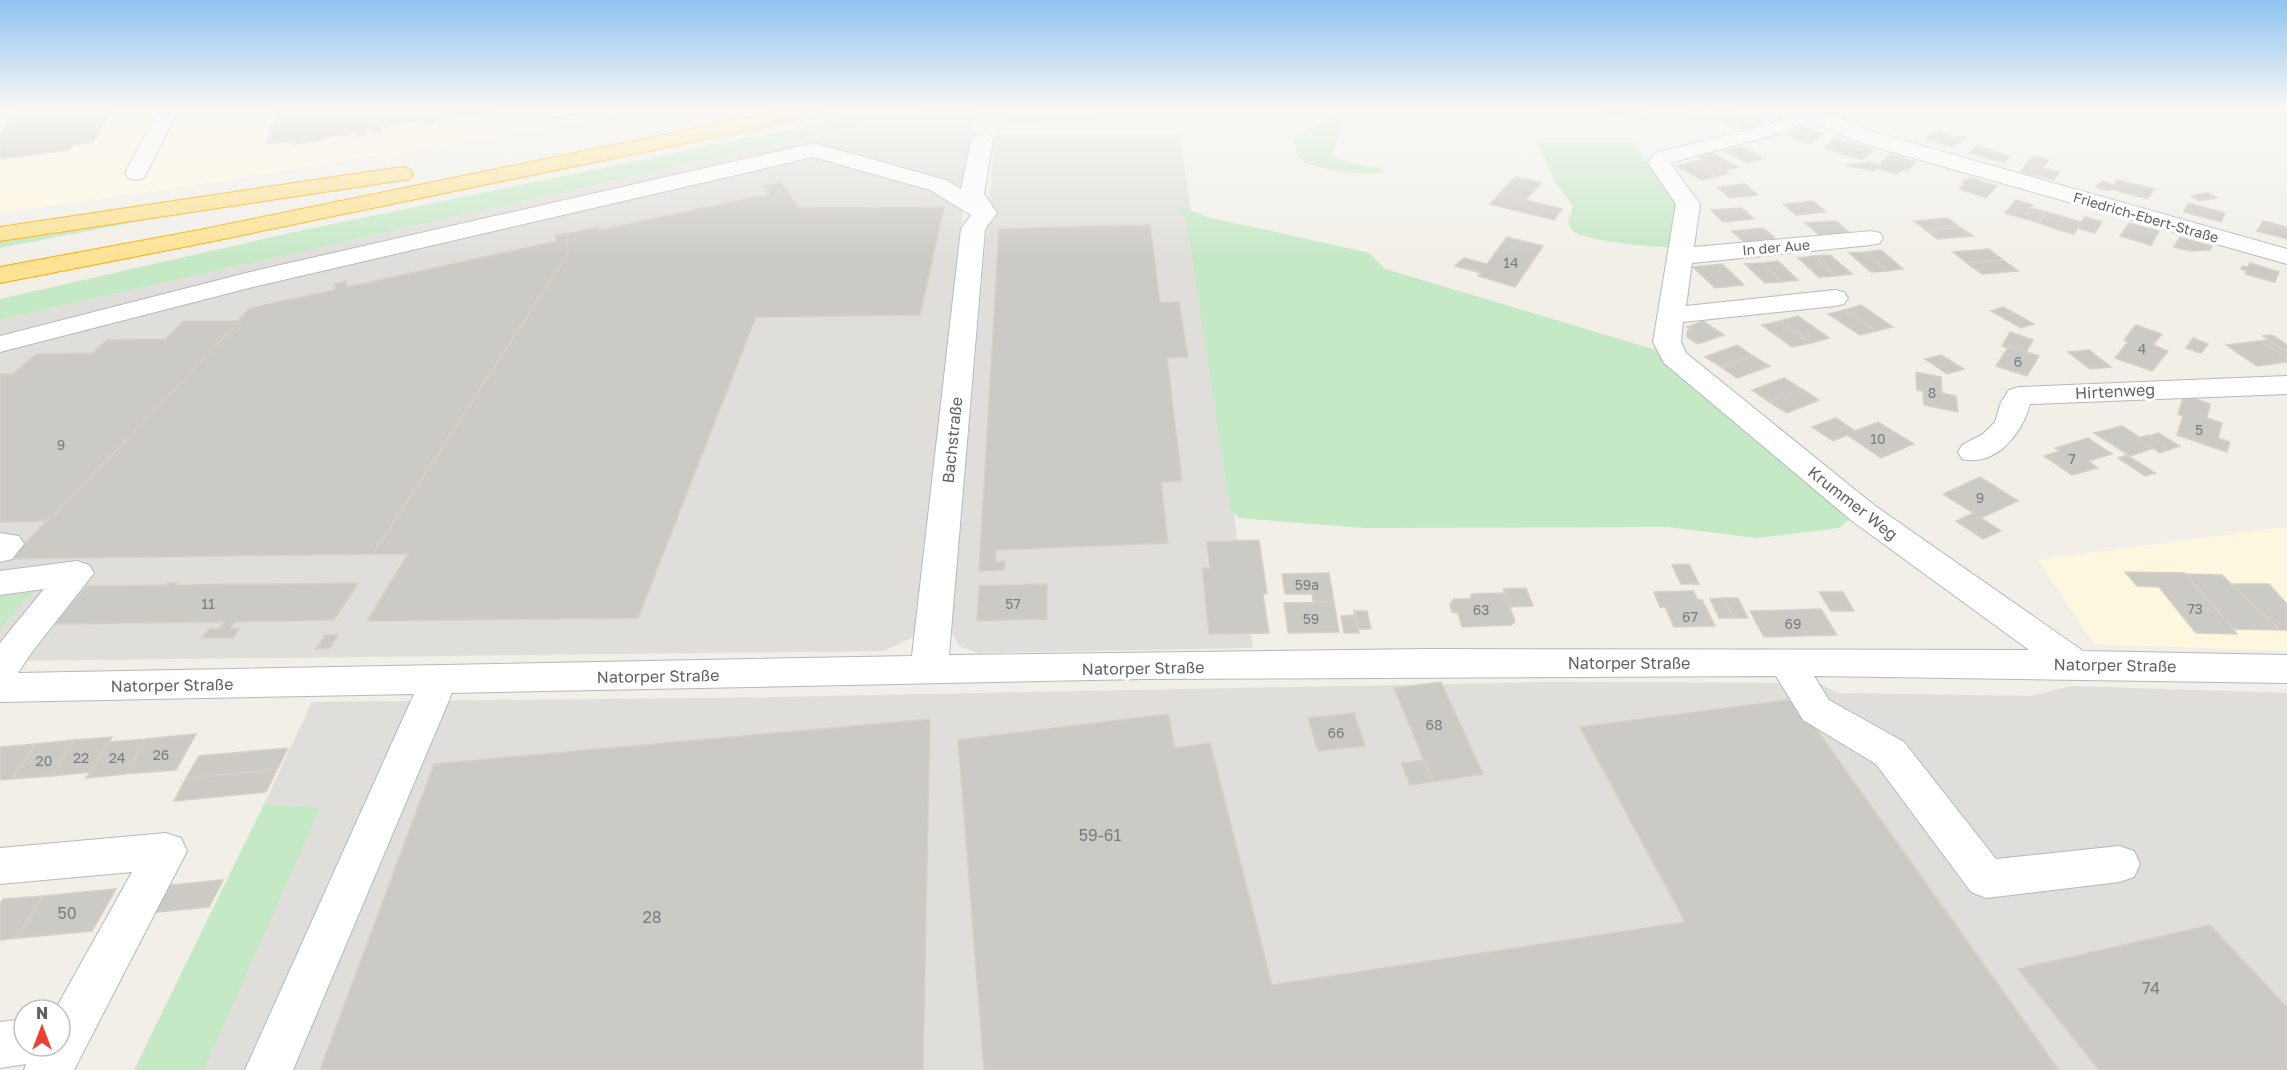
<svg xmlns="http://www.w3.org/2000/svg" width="2287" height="1070" viewBox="0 0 2287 1070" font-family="'Golos Text',sans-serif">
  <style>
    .commercial { fill: #fef7e0 }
    .industrial { fill: #e0deda }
    .green { fill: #c5e8c5 }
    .building { fill: #cccac5; stroke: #d6d1c6; stroke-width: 1.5 }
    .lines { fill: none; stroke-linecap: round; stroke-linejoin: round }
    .minor-casing { stroke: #b5b8bc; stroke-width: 2 }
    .highway-casing { stroke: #f9ab00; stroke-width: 2 }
    .minor { fill: #fff; fill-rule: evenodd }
    .highway { fill: #fde293; fill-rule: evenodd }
    .labels { text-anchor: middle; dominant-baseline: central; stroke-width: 6; stroke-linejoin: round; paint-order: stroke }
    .far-street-label { font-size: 14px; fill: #5f6368; stroke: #fff }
    .number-label { font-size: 14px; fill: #7a7d7f }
    .street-label { font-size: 16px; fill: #5f6368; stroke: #fff }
    .near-number-label { font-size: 16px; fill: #7a7d7f }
  </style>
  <rect width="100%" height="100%" fill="#f1efe8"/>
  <g class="commercial">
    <polygon points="0,109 646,109 566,125 194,185 0,213"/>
    <polygon points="2287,527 2287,651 2094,644 2038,560"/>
  </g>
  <g class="industrial">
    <polygon points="929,109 974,109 916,636 884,651 0,661 0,320"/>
    <polygon points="995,134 1180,135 1253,648 978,653 959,646 951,632"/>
    <polygon points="1547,682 1817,683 1840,693 2031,696 2072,686 2287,693 2287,1070 204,1070 319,808 264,804 312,702 776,697"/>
  </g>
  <g class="green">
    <polygon points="887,109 929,109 0,320 0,299 299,231"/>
    <polygon points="996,109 1198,109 1174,114 1011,124"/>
    <path d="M1332,117L1342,122C1341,134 1332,146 1334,157L1358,165L1380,168L1384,172C1358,177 1329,169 1304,163L1296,152L1294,139L1304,131Z"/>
    <path d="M1537,142H1632L1678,205L1672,247C1656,248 1585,241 1573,231C1572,230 1569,224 1568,222L1573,206L1557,185Z"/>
    <polygon points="212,207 0,248 0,239"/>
    <polygon points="1184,208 1208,217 1369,253 1385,269 1663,352 1855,515 1839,528 1757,538 1668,527 1364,528 1238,518 1230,508 1187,224 1186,218 1177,212 1177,209"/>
    <polygon points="39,585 0,629 0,591"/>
    <polygon points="264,804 320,808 204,1070 134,1070"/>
  </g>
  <g class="building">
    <polygon points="18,109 112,109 93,142 73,145 69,150 0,159 0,134"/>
    <polygon points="278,109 496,109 496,111 434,119 434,123 426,124 421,121 381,127 380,133 371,134 372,128 368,129 365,134 357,136 357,133 325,137 324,140 294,144 295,142 266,143"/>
    <polygon points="1606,109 1648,109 1647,120 1605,114"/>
    <polygon points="1691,109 1712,115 1719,109 1726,109 1766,120 1754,130 1712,119 1707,123 1682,116"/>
    <polygon points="1804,128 1822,133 1810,144 1787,136 1795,129 1800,130"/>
    <polygon points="1939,130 1952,135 1967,138 1952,147 1925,139"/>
    <polygon points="1835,139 1873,150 1862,160 1824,148"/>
    <polygon points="1976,146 2010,156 2004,163 1969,153"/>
    <polygon points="1742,147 1765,158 1747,163 1724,151"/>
    <polygon points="1713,154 1738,167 1725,171 1699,157"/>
    <polygon points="1890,154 1916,162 1907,171 1902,170 1898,174 1876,168"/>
    <polygon points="2033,156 2049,160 2043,168 2027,163"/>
    <polygon points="1703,159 1725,171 1729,173 1716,177 1690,163"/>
    <polygon points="1870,162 1880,165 1874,171 1846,165"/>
    <polygon points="1690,163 1716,177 1702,180 1676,166"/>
    <polygon points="2027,163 2043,168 2059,172 2054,180 2020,172"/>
    <polygon points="1515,177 1541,183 1526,200 1499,194"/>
    <polygon points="1971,177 1983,182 1997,186 1986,198 1959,189 1965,183 1962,182"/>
    <polygon points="2117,180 2154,189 2148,199 2111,189"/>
    <polygon points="2102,181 2114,185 2109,191 2096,187"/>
    <polygon points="781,182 799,208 944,207 920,315 756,317 638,618 367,621 408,554 373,554 568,253 566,234 599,227 601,230 769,194 764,186"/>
    <polygon points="1745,184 1758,195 1730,198 1717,187"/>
    <polygon points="2207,193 2217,198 2200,201 2191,196"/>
    <polygon points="1499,194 1526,200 1562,209 1554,220 1490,204"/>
    <polygon points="2016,200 2033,205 2022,218 2005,213"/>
    <polygon points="1813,201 1826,212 1796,215 1783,204"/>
    <polygon points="2188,203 2225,213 2221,222 2184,212"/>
    <polygon points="1742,208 1754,219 1723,222 1711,210"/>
    <polygon points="2031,208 2047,212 2039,223 2022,218"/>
    <polygon points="2047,212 2064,217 2056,229 2039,223"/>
    <polygon points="2064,217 2081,222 2074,234 2056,229"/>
    <polygon points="2085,217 2102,222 2095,233 2077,228"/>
    <polygon points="1948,218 1961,228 1926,230 1914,221"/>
    <polygon points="1836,221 1850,233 1819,235 1805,223"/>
    <polygon points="2263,221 2287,227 2287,239 2257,231"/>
    <polygon points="2129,223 2159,231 2151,245 2120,236"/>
    <polygon points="1150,225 1160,303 1179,302 1188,357 1167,358 1182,481 1161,482 1168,543 996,550 995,562 1005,561 1004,570 979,571 999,229"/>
    <polygon points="1763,228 1777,240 1745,243 1732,231"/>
    <polygon points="1961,228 1973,236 1937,239 1926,230"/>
    <polygon points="566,233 568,253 373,554 10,559 250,308 335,290 335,284 346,281 347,287 557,241 555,235"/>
    <polygon points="1507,237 1543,246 1515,287 1478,276 1481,273 1455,266 1464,258 1487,264"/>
    <polygon points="2180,237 2212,246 2210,250 2190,251 2174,247"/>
    <polygon points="1989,249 2003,260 1967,263 1953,252"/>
    <polygon points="1881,250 1903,269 1887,271 1865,252"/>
    <polygon points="1865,252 1887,271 1871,272 1849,253"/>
    <polygon points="1830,255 1852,274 1835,276 1814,256"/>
    <polygon points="1814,256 1835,276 1819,277 1798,258"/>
    <polygon points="2003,260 2018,271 1982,274 1967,263"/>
    <polygon points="1778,261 1798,280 1782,282 1762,263"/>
    <polygon points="1762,263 1782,282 1765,283 1745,264"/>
    <polygon points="2250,263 2279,272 2275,282 2245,274 2247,271 2241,269 2242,266 2248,267"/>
    <polygon points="1722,264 1744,285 1715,288 1693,267"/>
    <polygon points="1861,305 1864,307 1893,327 1876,331 1844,310"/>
    <polygon points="2003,307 2034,324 2021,328 1991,311"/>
    <polygon points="1844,310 1876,331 1860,335 1828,314"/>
    <polygon points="1798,316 1801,318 1829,338 1811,343 1780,321"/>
    <polygon points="184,321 240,321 54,515 45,521 0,522 0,374 13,374 36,354 92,353 107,340 165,339"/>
    <polygon points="1703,321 1724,335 1698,344 1687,337 1687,331 1692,330 1687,327"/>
    <polygon points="1780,321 1811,343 1792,347 1762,325"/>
    <polygon points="2136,325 2162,334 2153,345 2168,351 2152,371 2115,358 2128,342 2124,340"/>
    <polygon points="2010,332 2033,340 2026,352 2009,346 2007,348 2002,346"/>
    <polygon points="2272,335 2287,345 2287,352 2263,336"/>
    <polygon points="2193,338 2208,344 2201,353 2186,348"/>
    <polygon points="2268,340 2287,352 2287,358 2260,341"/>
    <polygon points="2260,341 2287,358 2287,362 2257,366 2226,345"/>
    <polygon points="1737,345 1753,356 1721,367 1705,357"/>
    <polygon points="2009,346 2039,356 2027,376 1996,366"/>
    <polygon points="2089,350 2111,367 2090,369 2068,352"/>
    <polygon points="1941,355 1964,369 1947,374 1925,359"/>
    <polygon points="1753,356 1770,366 1737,378 1721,367"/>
    <polygon points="1916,372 1941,377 1942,393 1956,396 1958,412 1924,405 1923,391 1917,390"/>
    <polygon points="1784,378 1802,389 1769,402 1752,390"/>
    <polygon points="1802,389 1819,400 1787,413 1769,402"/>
    <polygon points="2184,395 2210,404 2207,418 2222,423 2218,438 2230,442 2227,452 2177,435 2183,416 2178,414"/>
    <polygon points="1836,418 1855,431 1878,422 1914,444 1881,458 1847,435 1833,441 1812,427"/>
    <polygon points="2122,426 2147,442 2154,448 2130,456 2094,433"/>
    <polygon points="2158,433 2180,446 2168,450 2149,436"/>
    <polygon points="2148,435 2149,436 2168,450 2160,453 2139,438"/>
    <polygon points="2088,438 2112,454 2088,461 2098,468 2072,475 2044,456 2060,451 2055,448"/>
    <polygon points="2127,455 2155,473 2145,476 2118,458"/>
    <polygon points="1980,477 2018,501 1981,518 1943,494"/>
    <polygon points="1973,513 1981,518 2001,531 1983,539 1956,521"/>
    <polygon points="1259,540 1267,593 1263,594 1269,633 1209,634 1202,568 1210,568 1207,542"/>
    <polygon points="1689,564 1699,584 1681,584 1672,565"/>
    <polygon points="2125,572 2185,573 2237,634 2196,633 2159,587 2137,586"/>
    <polygon points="1329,573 1334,602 1314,603 1312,594 1285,594 1282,574"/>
    <polygon points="2186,574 2222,575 2280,630 2233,629"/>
    <polygon points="168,583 178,583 176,585 358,583 334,620 235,622 230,629 239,629 233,638 202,638 209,629 218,629 224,622 53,624 87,586 166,585"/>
    <polygon points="1047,584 1047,619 977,621 979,586"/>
    <polygon points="2231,584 2269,584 2287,604 2287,630 2280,630"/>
    <polygon points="1526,588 1533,606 1510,607 1503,589"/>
    <polygon points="1693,591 1698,600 1702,600 1715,626 1674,627 1665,607 1660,607 1654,592"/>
    <polygon points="1819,592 1843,592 1854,611 1831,611"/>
    <polygon points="1505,593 1515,622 1511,625 1462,627 1458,613 1452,612 1450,604 1454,599 1470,599 1472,594"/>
    <polygon points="1724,598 1733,618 1719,618 1710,599"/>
    <polygon points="1724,598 1738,598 1748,618 1733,618"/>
    <polygon points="1334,602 1339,632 1288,633 1284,603"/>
    <polygon points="1821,609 1837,635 1764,637 1750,611"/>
    <polygon points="1354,611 1367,611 1371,629 1358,629"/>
    <polygon points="1355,615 1359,633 1344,633 1341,616"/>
    <polygon points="325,635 338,635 330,648 316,649"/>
    <polygon points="1441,682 1483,774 1433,782 1394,688"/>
    <polygon points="1795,699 2059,1070 984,1070 958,740 1168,714 1175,748 1210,743 1272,985 1685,922 1580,727"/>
    <polygon points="1354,713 1365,746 1318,751 1308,718"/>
    <polygon points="930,719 923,1070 320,1070 434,764"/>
    <polygon points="196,734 176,770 125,774 146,739"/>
    <polygon points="112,737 90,772 51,776 74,740"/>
    <polygon points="146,739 125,774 86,778 109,742"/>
    <polygon points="74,740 51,776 12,779 36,744"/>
    <polygon points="36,744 12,779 0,780 0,747"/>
    <polygon points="288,748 277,770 186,778 199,756"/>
    <polygon points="1423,760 1433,782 1410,785 1401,763"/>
    <polygon points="277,770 266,792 174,801 186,778"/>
    <polygon points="223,880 209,907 147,913 161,886"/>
    <polygon points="116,889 92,931 17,938 43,896"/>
    <polygon points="43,896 17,938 0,940 0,904 3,899"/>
    <polygon points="2210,925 2287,1007 2287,1070 2099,1070 2018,969"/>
  </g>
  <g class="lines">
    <g class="minor-casing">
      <g id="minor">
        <polygon points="159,109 179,109 144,178 136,180 128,178 125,173"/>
        <polygon points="546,109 581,109 578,113 556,118 549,116"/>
        <polygon points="1789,109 1817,109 1880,134 2287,249 2287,264 1864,144 1811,121 1798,125 1785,132 1670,163 1700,204 1694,247 1871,231 1880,233 1883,238 1880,243 1871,245 1692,263 1686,306 1835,290 1844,292 1848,298 1844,304 1835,306 1683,322 1681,342 1686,353 1874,505 2083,651 2287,655 2287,683 1814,676 1829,700 1904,742 1996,859 2119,846 2134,851 2140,864 2134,877 2119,882 1986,898 1971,892 1876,764 1803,720 1776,676 1144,679 452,693 293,1070 245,1070 414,694 0,702 0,643 44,589 0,595 0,571 77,561 89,565 94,573 32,652 18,673 912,656 961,229 971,215 930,190 813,157 253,287 0,352 0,336 250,272 814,143 946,180 961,189 971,140 974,135 982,134 990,135 993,140 984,194 997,213 985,229 949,655 1429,649 2029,650 1852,521 1664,363 1653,342 1676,204 1648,163 1655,153 1771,124 1792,113"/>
        <path d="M2287,376V394L2030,404C2022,434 1996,467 1962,459L1958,452L1962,445L1983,434L1995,422L2001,402L2009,390L2019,387Z"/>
        <polygon points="0,533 19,536 24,544 12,559 0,562"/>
        <polygon points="166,833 181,838 187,851 74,1070 24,1070 26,1064 0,1068 0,1022 24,1019 24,1046 60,1046 60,1010 55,1010 132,872 0,884 0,848"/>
      </g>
    </g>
    <g class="highway-casing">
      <g id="highway">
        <polygon points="790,109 831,109 828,113 821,115 199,244 0,283 0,267 199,230"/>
        <polygon points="402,167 410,169 413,174 410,179 0,241 0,227"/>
      </g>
    </g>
    <use href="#minor" class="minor"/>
    <use href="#highway" class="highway"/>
  </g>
  <linearGradient id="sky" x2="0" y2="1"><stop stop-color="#8fc3f1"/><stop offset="0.42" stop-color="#f9f8f5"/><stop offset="1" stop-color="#f9f8f5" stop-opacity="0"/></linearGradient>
  <rect width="2287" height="259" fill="url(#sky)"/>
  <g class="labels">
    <g class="far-street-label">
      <text transform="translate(2146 217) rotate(16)">Friedrich-Ebert-Straße</text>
      <text transform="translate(1776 247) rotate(-5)">In der Aue</text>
    </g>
    <g class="number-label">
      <text x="1511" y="262">14</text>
      <text x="2142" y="348">4</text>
      <text x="2018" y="361">6</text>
      <text x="1932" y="392">8</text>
      <text x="2199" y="429">5</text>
      <text x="1878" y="438">10</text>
      <text x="61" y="444">9</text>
      <text x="2072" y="458">7</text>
      <text x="1980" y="497">9</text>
      <text x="1307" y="584">59a</text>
      <text x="208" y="603">11</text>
      <text x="1013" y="603">57</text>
      <text x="2195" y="608">73</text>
      <text x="1481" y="609">63</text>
      <text x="1690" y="616">67</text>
      <text x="1311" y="618">59</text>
      <text x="1793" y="623">69</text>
      <text x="1434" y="724">68</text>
      <text x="1336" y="732">66</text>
      <text x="161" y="754">26</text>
      <text x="81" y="757">22</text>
      <text x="117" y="757">24</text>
      <text x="44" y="760">20</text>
    </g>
    <g class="street-label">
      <text transform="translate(2115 391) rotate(-3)">Hirtenweg</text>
      <text transform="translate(952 440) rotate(-84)">Bachstraße</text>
      <text transform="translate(1853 503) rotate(38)">Krummer Weg</text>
      <text x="1629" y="663">Natorper Straße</text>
      <text transform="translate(2115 665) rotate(1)">Natorper Straße</text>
      <text transform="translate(1143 668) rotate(-1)">Natorper Straße</text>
      <text transform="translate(658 676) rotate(-1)">Natorper Straße</text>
      <text transform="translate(172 685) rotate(-1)">Natorper Straße</text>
    </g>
    <g class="near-number-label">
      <text x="1100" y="835">59-61</text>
      <text x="67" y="913">50</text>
      <text x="652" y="917">28</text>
      <text x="2151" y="988">74</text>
    </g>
  </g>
  <g transform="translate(42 1028)"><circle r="28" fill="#ffffff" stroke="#bfc1c3" stroke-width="1.5"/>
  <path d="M0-4.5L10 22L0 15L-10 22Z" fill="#ea4335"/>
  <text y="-9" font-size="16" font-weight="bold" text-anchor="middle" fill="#5f6368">N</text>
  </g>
</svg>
